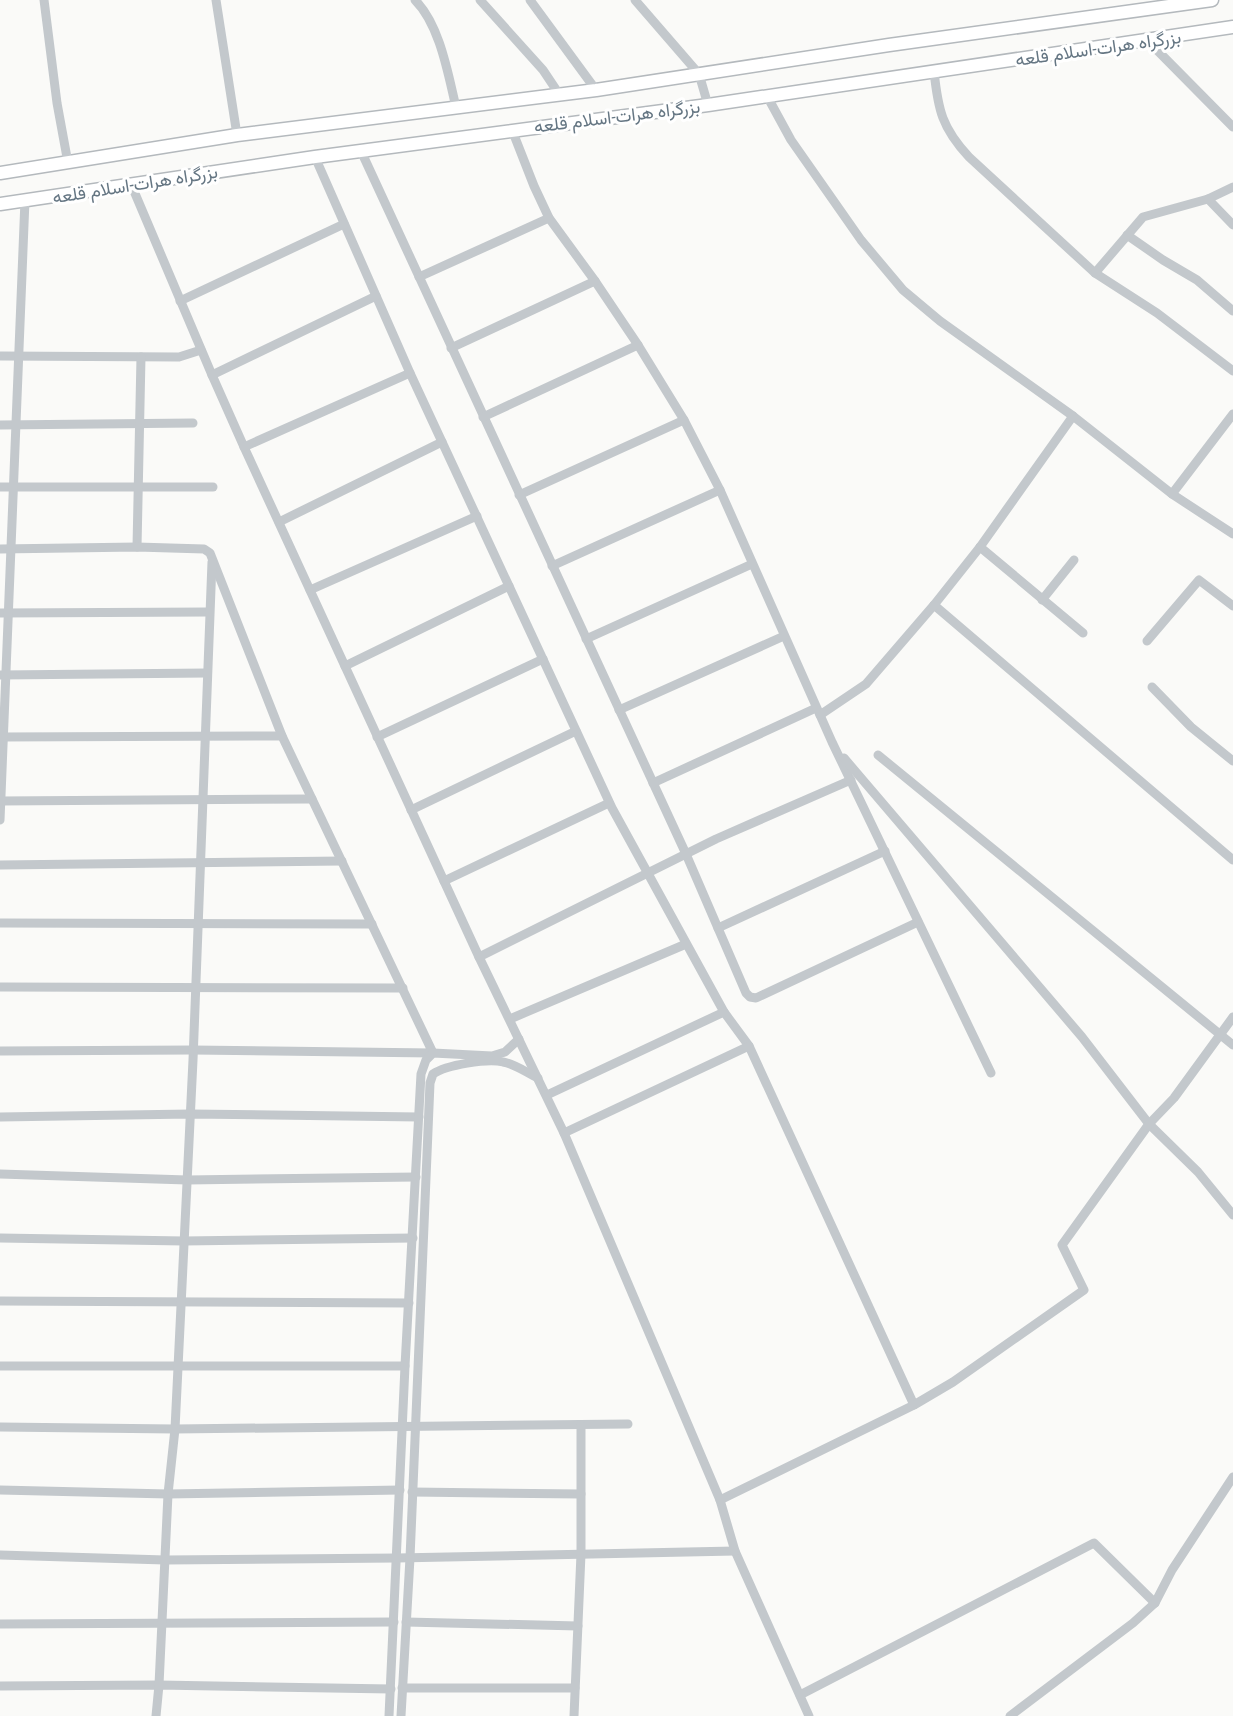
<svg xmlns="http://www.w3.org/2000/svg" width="1233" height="1716" viewBox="0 0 1233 1716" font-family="'Roboto Condensed',Vazirmatn,sans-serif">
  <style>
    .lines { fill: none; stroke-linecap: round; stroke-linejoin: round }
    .highway-casing { stroke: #b4b9bd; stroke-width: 15 }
    .minor { stroke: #c3c8cc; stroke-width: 9 }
    .highway { stroke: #fff; stroke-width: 12 }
    .labels { text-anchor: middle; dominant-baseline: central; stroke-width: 6; stroke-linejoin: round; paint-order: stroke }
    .street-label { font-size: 18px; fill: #657683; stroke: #fff }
  </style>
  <rect width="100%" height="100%" fill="#fafaf8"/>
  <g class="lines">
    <g class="highway-casing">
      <g id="highway">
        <polyline points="0,173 237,135 596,90 889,45 1212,0"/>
        <polyline points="0,204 315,157 708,105 1233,27"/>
      </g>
    </g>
    <g class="minor">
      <polyline points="44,0 57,103 68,163"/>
      <polyline points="216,0 237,135"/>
      <path d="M415,0C440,25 448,74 456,107"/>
      <polyline points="480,0 543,70 559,94"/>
      <polyline points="530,0 596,90"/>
      <polyline points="635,0 699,74 708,105"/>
      <polyline points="1148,41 1233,127"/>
      <path d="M934,71C938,110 942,128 969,157L1095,273L1157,313L1233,371"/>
      <polyline points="767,96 791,140 861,240 903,290 940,321 1073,416 1172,494 1233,534"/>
      <polyline points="512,130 534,186 549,218 595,281 638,345 684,420 720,490 832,742 991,1073"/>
      <polyline points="361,151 686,854 746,993 750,997 756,998 918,922"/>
      <polyline points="315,157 410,373 612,808 724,1012 749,1046 914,1405"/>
      <polyline points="131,184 212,375 244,447 479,957 564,1133 720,1500 735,1551 809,1716"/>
      <polyline points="1208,199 1233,225"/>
      <polyline points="1127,235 1163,260 1197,280 1233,311"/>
      <polyline points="1095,273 1143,217 1208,199 1233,187"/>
      <polyline points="419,277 549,218"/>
      <polyline points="180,301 344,224"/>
      <polyline points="451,348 595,281"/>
      <polyline points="0,356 179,357 201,350"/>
      <polyline points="212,375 376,296"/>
      <polyline points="483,417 638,345"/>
      <polyline points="0,425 193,423"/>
      <polyline points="244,447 410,373"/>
      <polyline points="0,487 213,487"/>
      <polyline points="1172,494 1233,414"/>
      <polyline points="519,495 684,420"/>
      <polyline points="279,522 442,442"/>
      <polyline points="137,547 141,357"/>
      <polyline points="980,547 1083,633"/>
      <polyline points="0,549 137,547 204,549 210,553 282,736 433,1053 193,1050 0,1051"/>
      <polyline points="552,566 720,490"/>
      <polyline points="310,590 477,516"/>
      <polyline points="1042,600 1074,560"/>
      <polyline points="934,605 1233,860"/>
      <polyline points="0,613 209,612"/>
      <polyline points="586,639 752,564"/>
      <polyline points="1147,641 1199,580 1233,606"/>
      <polyline points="345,666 509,586"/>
      <polyline points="0,675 207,673"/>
      <polyline points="1152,687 1191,727 1233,761"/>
      <polyline points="619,710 784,636"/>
      <polyline points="820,715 866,684 934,605 980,547 1073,416"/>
      <polyline points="0,737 282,736"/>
      <polyline points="377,737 543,659"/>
      <polyline points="878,755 1233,1045"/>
      <polyline points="844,758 1082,1037 1149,1124 1198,1172 1233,1215"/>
      <polyline points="653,783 816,708"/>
      <polyline points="0,801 312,799"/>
      <polyline points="411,810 576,731"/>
      <polyline points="0,820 25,200"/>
      <polyline points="0,865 342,861"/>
      <polyline points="444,881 609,803"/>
      <polyline points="0,923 372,924"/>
      <polyline points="718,928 885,851"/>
      <polyline points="479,957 716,839 851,780"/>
      <polyline points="0,987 403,988"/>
      <polyline points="510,1019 686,944"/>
      <polyline points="547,1095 724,1012"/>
      <polyline points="0,1117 190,1114 419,1117"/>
      <polyline points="564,1133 749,1046"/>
      <polyline points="0,1174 187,1180 416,1177"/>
      <polyline points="0,1238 184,1241 413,1238"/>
      <polyline points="0,1301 409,1303"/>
      <polyline points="0,1366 405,1366"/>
      <polyline points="0,1427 175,1429 628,1424"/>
      <polyline points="0,1490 168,1494 400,1490"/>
      <polyline points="412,1492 581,1494"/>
      <polyline points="720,1500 914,1405 953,1382 1084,1290 1062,1245 1149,1124 1174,1098 1233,1017"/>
      <polyline points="0,1555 165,1560 397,1558 735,1551"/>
      <polyline points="406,1622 578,1626"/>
      <polyline points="0,1624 394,1622"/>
      <polyline points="0,1686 159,1685 391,1689"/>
      <polyline points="402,1688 575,1688"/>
      <polyline points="800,1695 1094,1543 1155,1603"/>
      <polyline points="156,1716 159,1685 168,1494 175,1429 193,1060 212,562"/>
      <polyline points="389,1716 405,1366 421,1074 426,1060 433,1053 492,1056 505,1052 519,1039"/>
      <path d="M401,1716L410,1558L430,1083L433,1074C446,1065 488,1058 503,1062C515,1064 527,1073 538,1078"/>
      <polyline points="574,1716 581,1554 581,1426"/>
      <polyline points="1010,1716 1133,1623 1155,1603 1172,1570 1233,1477"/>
    </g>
    <use href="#highway" class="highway"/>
  </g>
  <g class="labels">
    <g class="street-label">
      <text transform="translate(1098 48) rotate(-8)">بزرگراه هرات-اسلام قلعه</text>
      <text transform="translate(617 116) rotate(-7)">بزرگراه هرات-اسلام قلعه</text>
      <text transform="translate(135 184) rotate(-9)">بزرگراه هرات-اسلام قلعه</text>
    </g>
  </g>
</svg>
